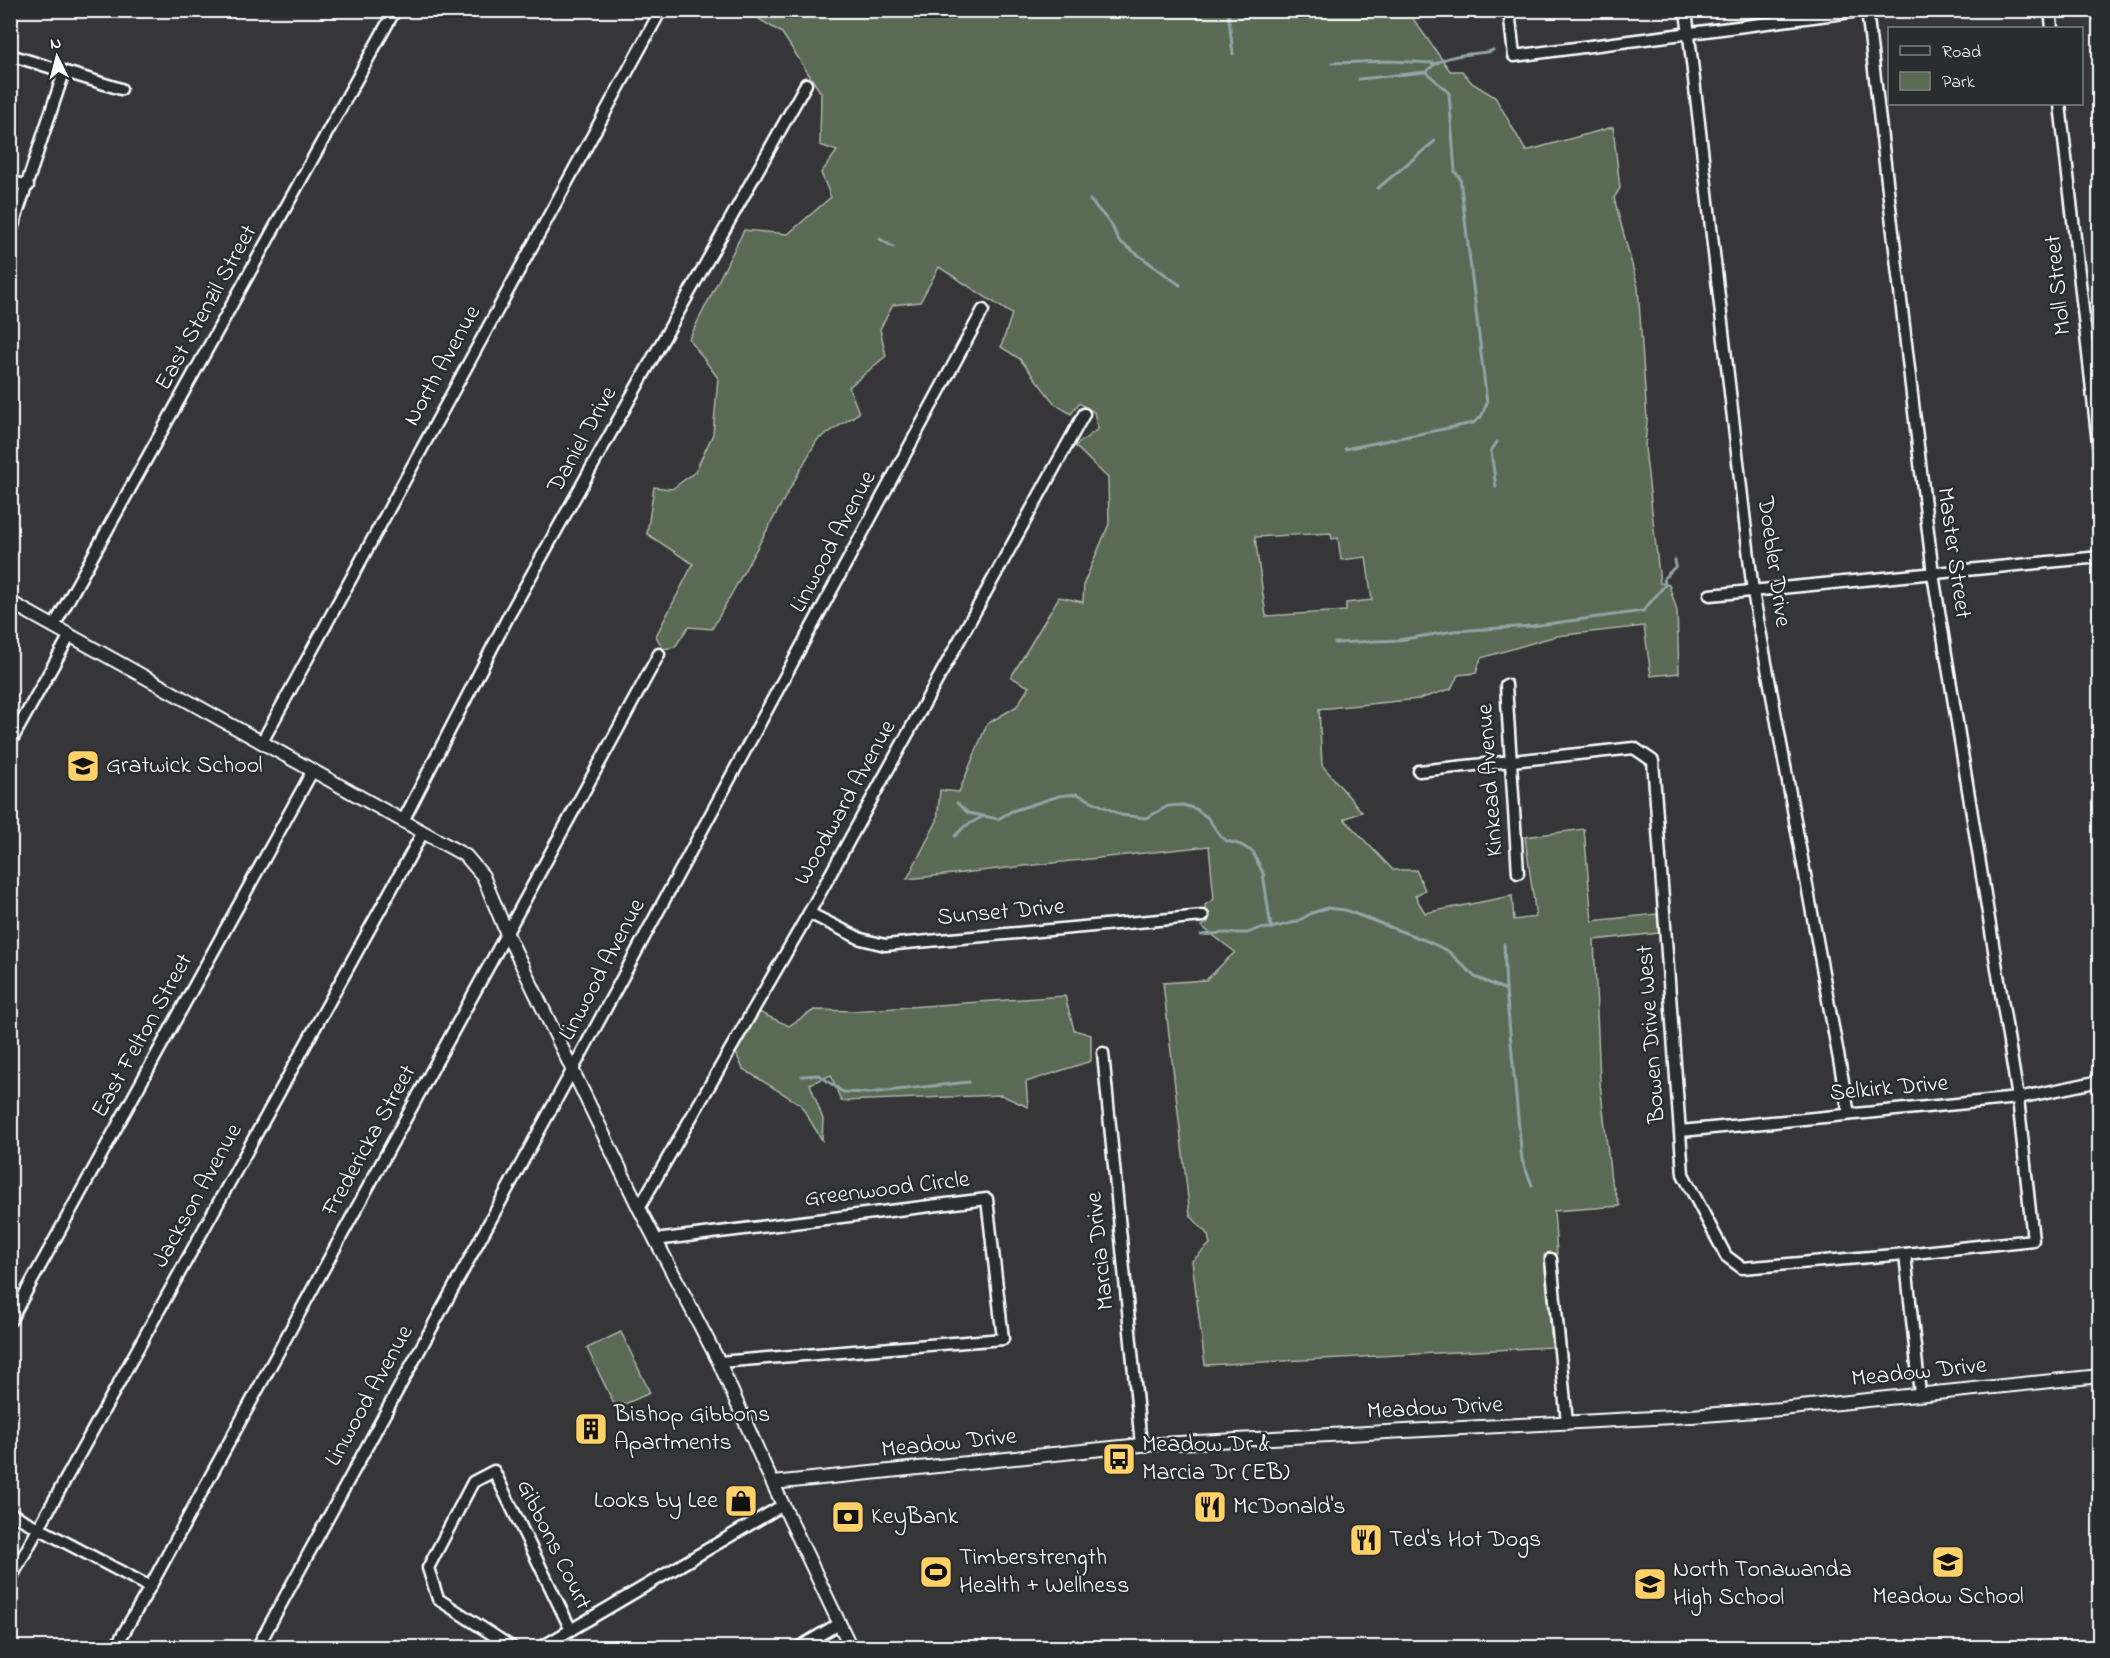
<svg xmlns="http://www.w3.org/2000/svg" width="2110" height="1658" viewBox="0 0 2110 1658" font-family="'Indie Flower',sans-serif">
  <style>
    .green { fill: #5a6b54; stroke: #acb5aa; stroke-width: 1.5; fill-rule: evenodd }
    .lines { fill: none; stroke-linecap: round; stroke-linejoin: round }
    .stream { stroke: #92a4a7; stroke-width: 3 }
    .minor-casing { stroke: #fff; stroke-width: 15 }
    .tertiary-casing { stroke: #fff; stroke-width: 16 }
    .minor { stroke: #2a2d2e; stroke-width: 10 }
    .tertiary { stroke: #2a2d2e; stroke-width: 12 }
    .labels { text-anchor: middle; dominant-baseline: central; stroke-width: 5; stroke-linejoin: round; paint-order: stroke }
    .street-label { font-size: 24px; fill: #fff; stroke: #2a2d2e }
    .poi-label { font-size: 24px; fill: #fff; stroke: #2a2d2e; text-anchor: start }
  </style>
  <rect width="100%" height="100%" fill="#363639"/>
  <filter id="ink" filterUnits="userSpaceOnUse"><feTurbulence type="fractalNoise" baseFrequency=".0167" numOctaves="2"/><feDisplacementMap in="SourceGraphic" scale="12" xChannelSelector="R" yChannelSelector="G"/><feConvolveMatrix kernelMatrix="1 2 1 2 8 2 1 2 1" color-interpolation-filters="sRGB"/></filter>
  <g filter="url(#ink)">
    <g class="green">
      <path d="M1379,10L1380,17L1409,13L1450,71H1462L1472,83L1495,97L1526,151L1613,127L1620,188L1614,198L1638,287L1647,419L1645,448L1660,583L1669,585L1677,611L1679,673L1651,676L1644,626L1556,636L1481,658L1476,673L1458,675L1451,689L1419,699L1319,709L1322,765L1362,812L1344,819L1393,870H1416L1425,890L1415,896L1425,913L1512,896L1514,920L1536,917L1525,837L1584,829L1592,921L1657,914L1659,933L1594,940L1600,1083L1611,1180L1620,1206L1554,1211L1557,1254L1544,1255L1552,1347L1205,1365L1192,1261L1210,1244L1208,1235L1190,1215L1163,983L1206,980L1235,952L1201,926L1208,922L1205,905L1214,899L1209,846L907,879L937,821L940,790L959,792L987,724L1017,706L1029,687L1011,677L1059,597L1083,602L1084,583L1109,524L1108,478L1075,446L1098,429L1094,412L1079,403L1071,414L1055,404L1020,359L1001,347L1012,314L939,267L920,302L893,305L880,329L886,356L849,387L859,413L817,440L712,629L688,627L675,647L663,649L656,636L693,564L647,534L654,487L672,489L695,472L713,434L718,378L689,339L744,230L788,234L831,197L821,173L837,151L820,145L821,93L782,33L759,19L756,11ZM1331,533L1332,539L1338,538L1341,560L1366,557L1372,600L1346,603V611L1266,616L1255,537Z"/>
      <polygon points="1065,996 1074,1030 1091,1035 1091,1061 1026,1082 1028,1107 1001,1095 841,1101 831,1075 810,1084 823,1119 822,1140 800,1104 743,1069 736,1053 759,1012 789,1026 814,1010 853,1011"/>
      <polygon points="621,1332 650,1393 616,1408 587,1348"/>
    </g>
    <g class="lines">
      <g class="stream">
        <polyline points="1228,10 1233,54"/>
        <polyline points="1332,63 1390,61 1434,63"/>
        <path d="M1359,79L1426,72C1443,54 1464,55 1488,52L1493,50"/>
        <polyline points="1378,188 1435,141"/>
        <polyline points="1090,200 1111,224 1119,241 1180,285"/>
        <polyline points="880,239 893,247"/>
        <polyline points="1345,449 1473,423 1481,417 1487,403 1460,178 1455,172 1449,93 1426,72"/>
        <polyline points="1496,487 1491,451 1497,442"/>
        <polyline points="1335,643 1399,640 1454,631 1532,626 1643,611 1665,585 1664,578 1676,566 1675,560"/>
        <polyline points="957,803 968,813 998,819 1012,811 1059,796 1077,794 1121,815 1146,818 1168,806 1183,805 1196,809 1208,818 1221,837 1227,841 1241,845 1253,852 1263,873 1271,928"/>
        <polyline points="955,836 965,826 982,817"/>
        <polyline points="1201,935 1222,933 1248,933 1257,929 1271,928 1296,922 1312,913 1327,908 1345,910 1427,941 1448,951 1475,977 1506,990"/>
        <polyline points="1504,944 1506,990 1522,1160 1532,1185"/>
        <polyline points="802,1076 819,1075 843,1092 869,1093 969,1082"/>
      </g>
      <g class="minor-casing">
        <g id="minor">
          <polyline points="1509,10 1514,56 1867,10"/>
          <polyline points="1686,10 1753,592 1849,1114"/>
          <polyline points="2050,10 2052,28"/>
          <polyline points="10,55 121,89"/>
          <polyline points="2060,104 2100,461"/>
          <polyline points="10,181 28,186"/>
          <polyline points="10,235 64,72"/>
          <polyline points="1710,595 2100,557"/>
          <polyline points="54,626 395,10"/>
          <polyline points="1506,685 1518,873"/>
          <polyline points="262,742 661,10"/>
          <polyline points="10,743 70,635"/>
          <polyline points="1419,771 1634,748 1653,761 1683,1174 1726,1256 1742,1268 1905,1254 2033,1240 2018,1098 1933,574 1867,10"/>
          <polyline points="403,821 508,617 806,84"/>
          <polyline points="809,913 861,939 885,945 1203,916"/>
          <polyline points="1103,1053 1141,1445"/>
          <polyline points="1681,1131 2018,1098 2100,1081"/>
          <polyline points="639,1208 809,913 1084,414"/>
          <polyline points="655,1240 987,1199 1003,1339 719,1362"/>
          <polyline points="1905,1254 1920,1394"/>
          <polyline points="1551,1259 1567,1423"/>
          <polyline points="10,1321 313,770"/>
          <polyline points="10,1513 150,1587"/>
          <polyline points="10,1580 423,832"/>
          <polyline points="115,1648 150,1587 659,654"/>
          <polyline points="257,1648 573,1069 983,310"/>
          <polyline points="513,1648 438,1599 428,1568 473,1482 494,1471 571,1630"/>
          <polyline points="540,1648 783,1505"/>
          <polyline points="798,1648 840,1623"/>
        </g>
      </g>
      <g class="tertiary-casing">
        <g id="tertiary">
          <polyline points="10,602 466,856 483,876 507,934 639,1208 719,1362 766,1469 851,1648"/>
          <polyline points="773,1483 1141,1445 1691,1416 1781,1409 2100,1376"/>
        </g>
      </g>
      <use href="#minor" class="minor"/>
      <use href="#tertiary" class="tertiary"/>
    </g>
  </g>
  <defs>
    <g id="school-square" transform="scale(1.725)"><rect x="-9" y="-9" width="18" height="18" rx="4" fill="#ffd166" stroke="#2a2d2e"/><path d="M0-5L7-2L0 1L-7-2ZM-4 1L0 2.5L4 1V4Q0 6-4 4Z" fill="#111"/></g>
    <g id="building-square" transform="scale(1.725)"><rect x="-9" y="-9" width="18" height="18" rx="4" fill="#ffd166" stroke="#2a2d2e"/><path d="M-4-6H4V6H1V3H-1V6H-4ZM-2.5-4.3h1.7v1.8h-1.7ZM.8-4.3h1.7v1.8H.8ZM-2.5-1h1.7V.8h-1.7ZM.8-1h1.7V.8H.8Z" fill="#111"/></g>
    <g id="bus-square" transform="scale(1.725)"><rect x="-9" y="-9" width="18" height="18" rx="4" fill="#ffd166" stroke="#2a2d2e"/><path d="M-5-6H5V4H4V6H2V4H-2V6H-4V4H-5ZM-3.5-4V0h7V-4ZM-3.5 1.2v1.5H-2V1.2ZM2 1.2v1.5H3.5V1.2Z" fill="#111"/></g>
    <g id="shop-square" transform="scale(1.725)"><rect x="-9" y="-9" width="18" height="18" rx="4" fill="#ffd166" stroke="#2a2d2e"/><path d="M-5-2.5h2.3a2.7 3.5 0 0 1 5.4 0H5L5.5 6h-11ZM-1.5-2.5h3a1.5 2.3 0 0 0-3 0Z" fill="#111"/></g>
    <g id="restaurant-square" transform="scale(1.725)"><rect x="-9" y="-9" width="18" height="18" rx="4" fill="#ffd166" stroke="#2a2d2e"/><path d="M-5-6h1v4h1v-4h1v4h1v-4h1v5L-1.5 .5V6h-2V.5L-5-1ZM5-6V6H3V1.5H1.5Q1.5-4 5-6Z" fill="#111"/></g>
    <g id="bank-square" transform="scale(1.725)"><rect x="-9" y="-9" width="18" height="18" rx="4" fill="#ffd166" stroke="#2a2d2e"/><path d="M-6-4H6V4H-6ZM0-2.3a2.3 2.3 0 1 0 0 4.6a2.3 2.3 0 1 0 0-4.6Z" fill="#111"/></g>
    <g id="stadium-square" transform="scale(1.725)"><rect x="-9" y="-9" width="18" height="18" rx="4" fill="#ffd166" stroke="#2a2d2e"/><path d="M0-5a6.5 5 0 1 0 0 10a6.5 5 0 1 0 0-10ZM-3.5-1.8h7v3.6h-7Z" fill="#111"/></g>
  </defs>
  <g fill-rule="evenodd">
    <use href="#school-square" x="83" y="766"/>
    <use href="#building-square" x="591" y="1429"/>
    <use href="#bus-square" x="1119" y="1459"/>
    <use href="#shop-square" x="741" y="1501"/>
    <use href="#restaurant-square" x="1210" y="1507"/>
    <use href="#bank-square" x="848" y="1517"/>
    <use href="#restaurant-square" x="1366" y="1540"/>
    <use href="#school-square" x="1948" y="1562"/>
    <use href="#stadium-square" x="936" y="1572"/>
    <use href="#school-square" x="1650" y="1584"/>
  </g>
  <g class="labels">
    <g class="street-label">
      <text transform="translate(2059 285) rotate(-96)">Moll Street</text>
      <text transform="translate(207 308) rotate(-61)">East Stenzil Street</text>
      <text transform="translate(443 366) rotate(-61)">North Avenue</text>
      <text transform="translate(583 440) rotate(-61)">Daniel Drive</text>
      <text transform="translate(834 542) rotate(-62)">Linwood Avenue</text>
      <text transform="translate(1953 553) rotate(82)">Master Street</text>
      <text transform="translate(1773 562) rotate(82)">Doebler Drive</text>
      <text transform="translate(1491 780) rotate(-94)">Kinkead Avenue</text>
      <text transform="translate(846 803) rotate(-61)">Woodward Avenue</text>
      <text transform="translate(1001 913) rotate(-5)">Sunset Drive</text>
      <text transform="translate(603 970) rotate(-62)">Linwood Avenue</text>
      <text transform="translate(1652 1034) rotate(-94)">Bowen Drive West</text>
      <text transform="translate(143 1036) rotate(-61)">East Felton Street</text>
      <text transform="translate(1889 1089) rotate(-5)">Selkirk Drive</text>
      <text transform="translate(370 1141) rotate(-61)">Fredericka Street</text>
      <text transform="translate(887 1190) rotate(-7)">Greenwood Circle</text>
      <text transform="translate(198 1196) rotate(-61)">Jackson Avenue</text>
      <text transform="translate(1101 1251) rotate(-96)">Marcia Drive</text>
      <text transform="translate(1919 1373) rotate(-6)">Meadow Drive</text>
      <text transform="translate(370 1396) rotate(-61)">Linwood Avenue</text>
      <text transform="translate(1435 1409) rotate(-3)">Meadow Drive</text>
      <text transform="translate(949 1444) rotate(-6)">Meadow Drive</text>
      <text transform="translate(553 1545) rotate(64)">Gibbons Court</text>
    </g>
    <g class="poi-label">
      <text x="106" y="766">Gratwick School</text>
      <text x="614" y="1415">Bishop Gibbons<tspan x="614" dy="28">Apartments</tspan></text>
      <text x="1142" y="1445">Meadow Dr &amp;<tspan x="1142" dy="28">Marcia Dr (EB)</tspan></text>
      <text x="718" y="1501" text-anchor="end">Looks by Lee</text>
      <text x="1233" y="1507">McDonald's</text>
      <text x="871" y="1517">KeyBank</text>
      <text x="1389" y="1540">Ted's Hot Dogs</text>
      <text x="959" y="1558">Timberstrength<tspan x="959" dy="28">Health + Wellness</tspan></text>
      <text x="1673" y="1570">North Tonawanda<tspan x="1673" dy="28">High School</tspan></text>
      <text x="1948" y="1597" text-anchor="middle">Meadow School</text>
    </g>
  </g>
  <rect width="2110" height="1658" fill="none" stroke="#2a2d2e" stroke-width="36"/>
  <rect x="18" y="18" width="2074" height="1622" fill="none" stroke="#fff" stroke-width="2" filter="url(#ink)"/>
  <rect x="1888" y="27" width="195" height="78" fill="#2a2d2e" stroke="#7f8182" stroke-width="1.5"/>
  <rect x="1900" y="46" width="30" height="9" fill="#2a2d2e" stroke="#7f8182" stroke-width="1.5"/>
  <text x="1942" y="57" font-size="18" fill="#ffffff">Road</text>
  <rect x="1900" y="72" width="30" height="18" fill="#5a6b54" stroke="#7f8182" stroke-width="1.5"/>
  <text x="1942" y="87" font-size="18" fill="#ffffff">Park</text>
  <g transform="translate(57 57) rotate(354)" stroke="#2a2d2e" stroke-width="4.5" paint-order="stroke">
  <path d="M0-4.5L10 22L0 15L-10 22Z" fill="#ffffff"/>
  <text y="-9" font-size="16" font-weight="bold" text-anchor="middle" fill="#ffffff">N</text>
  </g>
</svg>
